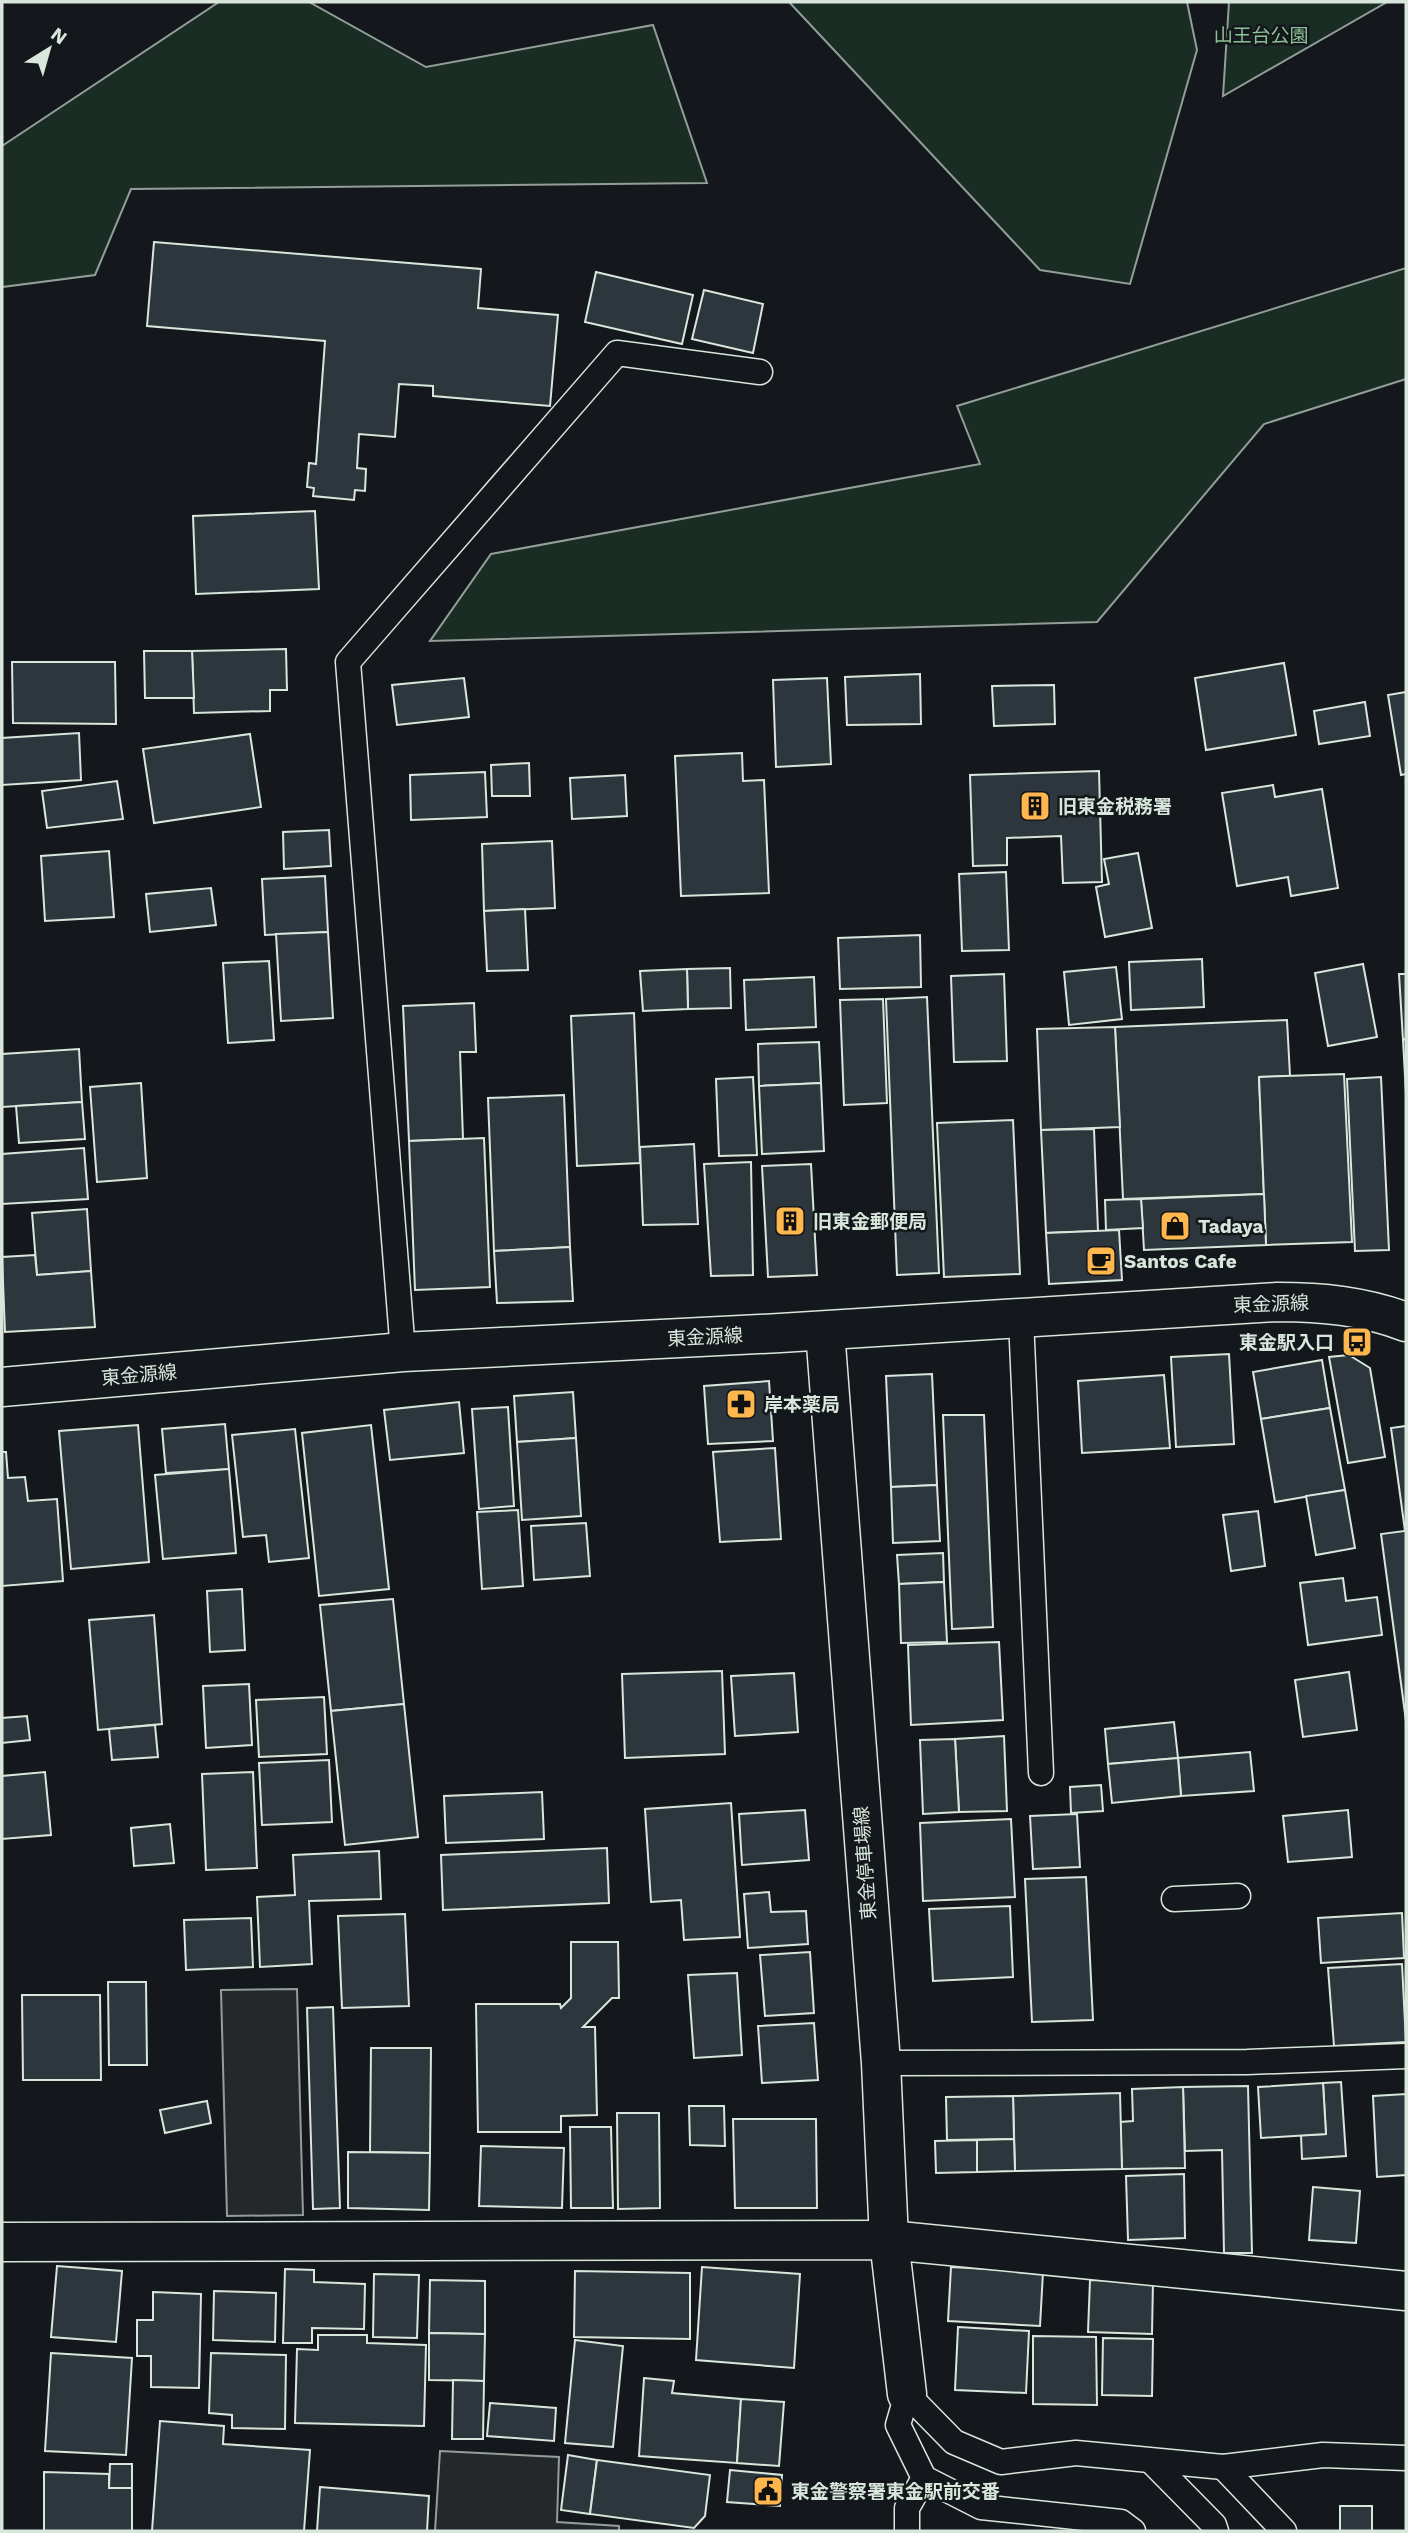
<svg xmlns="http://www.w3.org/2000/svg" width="1408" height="2533" viewBox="0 0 1408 2533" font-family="'Work Sans','Noto Sans JP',sans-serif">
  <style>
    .green { fill: #1a2d24; stroke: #939e99; stroke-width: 2 }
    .parking { fill: #24282b; stroke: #939e99; stroke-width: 2 }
    .building { fill: #2c363c; stroke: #d8e6dc; stroke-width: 2 }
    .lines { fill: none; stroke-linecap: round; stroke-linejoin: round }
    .lane-casing { stroke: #d8e6dc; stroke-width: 27 }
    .street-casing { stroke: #d8e6dc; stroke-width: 41 }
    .secondary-casing { stroke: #d8e6dc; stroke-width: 41 }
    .lane { stroke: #14181c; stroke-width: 24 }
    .street { stroke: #14181c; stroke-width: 38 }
    .secondary { stroke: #14181c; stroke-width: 38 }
    .labels { text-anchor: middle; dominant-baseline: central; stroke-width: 5; stroke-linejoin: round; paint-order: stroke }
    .park-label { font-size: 19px; fill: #8ac095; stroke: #14181c }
    .poi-label { font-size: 19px; font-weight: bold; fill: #d8e6dc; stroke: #14181c; text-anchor: start }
    .street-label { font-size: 19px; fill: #d8e6dc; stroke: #14181c }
  </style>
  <rect width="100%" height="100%" fill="#14181c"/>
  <g class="green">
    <polygon points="219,2 309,2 426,67 653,25 707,183 131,189 95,275 2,287 2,146"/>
    <polygon points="789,2 1187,2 1197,50 1130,284 1040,270"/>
    <polygon points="1229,2 1387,2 1223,96"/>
    <polygon points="1406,268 1406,379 1264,424 1097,622 430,641 491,554 980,464 957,406"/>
  </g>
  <g class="parking">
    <polygon points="297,1989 303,2215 227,2216 221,1990"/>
    <polygon points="440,2451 559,2457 557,2522 619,2526 619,2531 435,2531"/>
  </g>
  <g class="building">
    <polygon points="154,242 481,269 478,308 558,315 550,406 433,396 433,386 399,384 395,437 359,434 357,468 366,469 365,491 355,490 354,500 313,496 314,488 307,487 309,463 316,464 325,341 147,326"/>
    <polygon points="596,272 693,295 682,344 585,322"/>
    <polygon points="704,290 763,304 753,353 692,339"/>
    <polygon points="315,511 319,589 196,594 193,516"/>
    <polygon points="286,649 287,690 270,690 270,711 194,713 192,651"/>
    <polygon points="144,651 192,651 194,698 145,698"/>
    <polygon points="12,662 115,662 116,724 13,723"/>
    <polygon points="1284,663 1296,735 1206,750 1195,678"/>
    <polygon points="920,674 921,724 847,725 845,677"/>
    <polygon points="464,678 469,717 397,725 392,685"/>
    <polygon points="827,678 831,764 776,767 773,680"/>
    <polygon points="1054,685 1055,724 994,726 992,686"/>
    <polygon points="1406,692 1406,774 1401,775 1388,695"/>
    <polygon points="1365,702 1370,736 1319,744 1314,711"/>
    <polygon points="79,733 81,780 2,785 2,738"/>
    <polygon points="250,734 261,807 154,823 143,749"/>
    <polygon points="742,753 743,781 764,780 769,893 681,896 675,756"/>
    <polygon points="529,763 530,796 492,796 491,765"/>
    <polygon points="1099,771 1102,882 1063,883 1061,836 1007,838 1007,865 973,866 970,775"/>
    <polygon points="485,772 487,817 411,820 410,775"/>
    <polygon points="625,775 627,816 572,819 570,778"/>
    <polygon points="117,781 123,819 47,828 42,791"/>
    <polygon points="1273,785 1275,797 1322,789 1338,888 1291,896 1288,877 1237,886 1222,793"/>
    <polygon points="329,830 331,866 284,869 283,832"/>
    <polygon points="552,841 555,908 484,911 482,844"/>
    <polygon points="109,851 114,917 45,921 41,856"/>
    <polygon points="1138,853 1152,928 1105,937 1096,887 1109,884 1104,859"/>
    <polygon points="1006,872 1009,950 962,951 959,874"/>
    <polygon points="325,876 328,932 265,935 262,879"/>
    <polygon points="211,888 216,925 150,932 146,894"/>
    <polygon points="525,909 528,970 487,971 484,911"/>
    <polygon points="328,932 333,1018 281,1021 276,934"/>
    <polygon points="920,935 921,987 840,989 838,938"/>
    <polygon points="1202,959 1204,1007 1131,1010 1129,962"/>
    <polygon points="269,961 274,1040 228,1043 223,963"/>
    <polygon points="1363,964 1377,1037 1328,1046 1315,973"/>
    <polygon points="1116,967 1122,1019 1069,1025 1064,972"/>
    <polygon points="730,968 731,1008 688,1009 687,969"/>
    <polygon points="687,969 688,1009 643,1011 640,971"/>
    <polygon points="1004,974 1007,1061 954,1062 951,976"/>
    <polygon points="1399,974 1406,974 1406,1039 1403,1040"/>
    <polygon points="814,977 816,1027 746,1030 744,980"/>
    <polygon points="927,997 939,1273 897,1275 886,999"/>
    <polygon points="883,999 887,1103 844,1105 840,1000"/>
    <polygon points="474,1003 476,1052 460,1052 463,1139 409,1141 403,1006"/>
    <polygon points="634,1013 640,1163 577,1166 571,1016"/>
    <polygon points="1287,1020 1290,1076 1259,1077 1264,1194 1123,1199 1115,1027"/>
    <polygon points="1115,1027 1120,1127 1041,1130 1037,1029"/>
    <polygon points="1406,1039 1406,1094 1403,1040"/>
    <polygon points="819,1042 821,1083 759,1086 758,1044"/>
    <polygon points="79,1049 82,1102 2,1107 2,1054"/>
    <polygon points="1344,1074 1352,1242 1266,1245 1259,1077"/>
    <polygon points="753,1077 757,1155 719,1156 716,1079"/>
    <polygon points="1381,1077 1389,1250 1355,1251 1347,1079"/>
    <polygon points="141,1083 147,1178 97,1182 90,1087"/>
    <polygon points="821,1083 824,1151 762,1154 759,1086"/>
    <polygon points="564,1095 570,1247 494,1251 488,1098"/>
    <polygon points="82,1102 85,1139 19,1143 16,1106"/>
    <polygon points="1013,1120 1020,1274 944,1277 937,1123"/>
    <polygon points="1094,1129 1098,1231 1046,1233 1041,1130"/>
    <polygon points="484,1138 490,1287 415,1290 409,1141"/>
    <polygon points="694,1144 698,1224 643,1225 640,1147"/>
    <polygon points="84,1148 88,1199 2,1204 2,1154"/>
    <polygon points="751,1162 753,1275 711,1276 704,1164"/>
    <polygon points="811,1164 817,1275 768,1277 762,1166"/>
    <polygon points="1264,1194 1266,1245 1144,1250 1141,1199"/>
    <polygon points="1141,1199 1143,1228 1106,1230 1105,1200"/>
    <polygon points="87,1209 91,1271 37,1275 32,1213"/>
    <polygon points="1119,1230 1122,1280 1049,1284 1046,1233"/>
    <polygon points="570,1247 573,1301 497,1303 494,1251"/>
    <polygon points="35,1255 37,1275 91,1271 95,1327 5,1332 2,1257"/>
    <polygon points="1229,1354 1234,1444 1176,1447 1171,1357"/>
    <polygon points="1349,1355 1370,1368 1385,1457 1348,1463 1329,1357"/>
    <polygon points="1322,1360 1330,1408 1261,1419 1253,1372"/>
    <polygon points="932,1374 937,1485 891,1487 886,1376"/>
    <polygon points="1164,1375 1170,1448 1082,1453 1078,1381"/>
    <polygon points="769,1381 773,1441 708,1444 704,1386"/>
    <polygon points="573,1392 576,1438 517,1442 514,1396"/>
    <polygon points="459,1402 464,1453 390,1460 384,1410"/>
    <polygon points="508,1407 514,1506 479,1509 472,1409"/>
    <polygon points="1330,1408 1345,1490 1275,1502 1261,1419"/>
    <polygon points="943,1415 984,1415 993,1627 952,1629"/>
    <polygon points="225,1424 229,1469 166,1473 162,1429"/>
    <polygon points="138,1425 149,1562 71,1569 59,1431"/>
    <polygon points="371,1425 389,1589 319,1596 302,1433"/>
    <polygon points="1406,1426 1406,1721 1381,1534 1405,1531 1391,1428"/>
    <polygon points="295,1429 309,1558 269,1562 266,1535 243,1537 232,1435"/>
    <polygon points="576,1438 581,1516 522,1520 517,1442"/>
    <polygon points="775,1448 781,1539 720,1542 713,1452"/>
    <polygon points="2,1452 6,1452 8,1478 25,1477 28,1501 57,1499 63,1581 2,1586"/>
    <polygon points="229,1469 236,1553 163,1559 155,1475"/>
    <polygon points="937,1485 940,1541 893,1543 891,1487"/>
    <polygon points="1345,1490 1355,1548 1316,1555 1306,1496"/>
    <polygon points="518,1510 523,1586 482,1589 477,1512"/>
    <polygon points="1258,1511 1265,1566 1231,1571 1223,1515"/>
    <polygon points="586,1523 590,1576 534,1580 531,1526"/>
    <polygon points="943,1553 944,1582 899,1584 897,1555"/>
    <polygon points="1343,1578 1346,1601 1377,1597 1382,1635 1308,1645 1300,1583"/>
    <polygon points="944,1582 947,1642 901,1643 899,1584"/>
    <polygon points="242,1589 245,1650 210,1652 207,1591"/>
    <polygon points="393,1599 404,1704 331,1711 320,1605"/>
    <polygon points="154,1615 162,1724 98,1730 89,1620"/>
    <polygon points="999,1642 1003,1720 911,1725 908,1645"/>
    <polygon points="722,1671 725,1754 625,1758 622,1674"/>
    <polygon points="1349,1672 1357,1730 1303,1737 1295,1680"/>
    <polygon points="794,1673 798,1732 735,1736 731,1676"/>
    <polygon points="249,1684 252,1745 206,1748 203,1686"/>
    <polygon points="324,1697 327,1754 259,1757 256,1700"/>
    <polygon points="404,1704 418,1837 345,1845 331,1711"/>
    <polygon points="27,1716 30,1740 2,1743 2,1718"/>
    <polygon points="1174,1722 1178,1758 1108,1764 1105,1729"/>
    <polygon points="155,1725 158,1757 112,1760 109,1729"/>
    <polygon points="1004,1736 1007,1811 959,1812 955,1739"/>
    <polygon points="955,1739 959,1812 923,1814 920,1740"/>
    <polygon points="1250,1752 1254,1791 1181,1796 1178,1758"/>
    <polygon points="1178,1758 1181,1796 1112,1803 1108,1764"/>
    <polygon points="329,1760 332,1822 262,1825 259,1763"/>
    <polygon points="45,1772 51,1835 2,1839 2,1776"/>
    <polygon points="253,1772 257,1868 206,1870 202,1774"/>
    <polygon points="1101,1785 1103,1811 1071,1813 1070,1787"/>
    <polygon points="542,1792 544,1839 446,1843 444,1796"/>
    <polygon points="731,1803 740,1937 684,1940 681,1900 651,1902 645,1809"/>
    <polygon points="805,1810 809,1860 742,1865 739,1814"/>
    <polygon points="1348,1810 1352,1857 1288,1862 1283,1816"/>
    <polygon points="1077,1814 1080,1867 1033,1869 1030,1816"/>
    <polygon points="1011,1819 1015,1897 923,1901 920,1823"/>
    <polygon points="170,1824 174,1863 134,1866 131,1828"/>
    <polygon points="607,1848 609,1903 443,1910 441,1855"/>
    <polygon points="379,1851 381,1899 309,1901 312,1964 260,1967 257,1897 295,1895 293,1855"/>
    <polygon points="1086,1877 1093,2020 1032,2022 1025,1879"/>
    <polygon points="769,1892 771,1912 806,1911 808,1944 748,1948 744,1894"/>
    <polygon points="1010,1906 1013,1977 933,1981 929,1909"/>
    <polygon points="1402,1913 1404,1958 1321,1963 1318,1918"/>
    <polygon points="405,1914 409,2006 342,2008 338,1916"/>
    <polygon points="251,1918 253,1967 186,1970 184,1920"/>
    <polygon points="571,1942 618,1942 619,1998 612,1998 583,2027 595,2027 597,2115 561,2116 561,2132 478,2132 476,2004 560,2004 561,2008 571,1998"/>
    <polygon points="810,1952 814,2013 765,2016 760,1955"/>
    <polygon points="1402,1964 1406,2042 1334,2046 1328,1968"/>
    <polygon points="737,1973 742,2055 694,2058 688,1975"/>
    <polygon points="108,1982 146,1982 147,2065 109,2065"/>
    <polygon points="22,1995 100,1995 101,2080 23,2080"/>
    <polygon points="333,2007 340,2208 313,2209 307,2008"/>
    <polygon points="814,2023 818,2080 762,2083 758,2026"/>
    <polygon points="371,2048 431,2048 430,2153 370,2152"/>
    <polygon points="1341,2082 1346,2156 1302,2159 1301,2135 1326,2134 1323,2083"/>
    <polygon points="1323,2083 1326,2134 1261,2138 1258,2087"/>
    <polygon points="1248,2086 1252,2253 1224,2253 1222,2150 1185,2151 1183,2087"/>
    <polygon points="1183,2087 1185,2168 1122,2169 1120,2122 1133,2121 1132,2089"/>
    <polygon points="1120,2093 1122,2169 1015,2171 1013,2096"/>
    <polygon points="1406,2094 1406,2175 1377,2177 1373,2096"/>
    <polygon points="1013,2096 1014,2139 947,2140 946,2097"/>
    <polygon points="207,2101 211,2123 165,2133 160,2110"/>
    <polygon points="689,2106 724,2106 725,2146 690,2145"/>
    <polygon points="617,2113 659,2113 660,2208 618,2209"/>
    <polygon points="733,2119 816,2119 817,2208 735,2208"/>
    <polygon points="570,2127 611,2127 613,2208 571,2208"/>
    <polygon points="1014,2139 1015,2171 977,2172 977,2140"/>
    <polygon points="977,2140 977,2172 936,2173 935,2141"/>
    <polygon points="481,2146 564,2148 562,2208 479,2206"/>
    <polygon points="348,2152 430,2153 429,2210 348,2208"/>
    <polygon points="1184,2174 1185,2238 1128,2240 1126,2176"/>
    <polygon points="1313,2187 1360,2191 1356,2243 1309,2240"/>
    <polygon points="57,2266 122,2271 116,2342 51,2337"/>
    <polygon points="702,2267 800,2274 794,2368 696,2360"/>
    <polygon points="951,2267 1043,2272 1040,2326 948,2321"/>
    <polygon points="285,2269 314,2270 314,2282 365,2284 364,2329 312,2328 312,2343 283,2343"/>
    <polygon points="575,2271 690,2273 690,2339 574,2337"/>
    <polygon points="374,2274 419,2275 417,2338 373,2337"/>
    <polygon points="430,2280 485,2281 485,2334 429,2333"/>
    <polygon points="1090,2280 1153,2282 1152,2334 1088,2332"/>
    <polygon points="214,2291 276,2293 275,2342 213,2340"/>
    <polygon points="153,2292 201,2294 199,2388 151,2387 151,2356 137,2356 137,2320 153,2320"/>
    <polygon points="958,2327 1029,2331 1026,2393 955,2390"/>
    <polygon points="429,2333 485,2334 484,2381 429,2380"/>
    <polygon points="318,2335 367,2335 367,2343 426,2345 424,2426 295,2423 297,2349 318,2350"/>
    <polygon points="1033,2336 1096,2337 1097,2405 1033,2404"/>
    <polygon points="1103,2338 1153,2339 1152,2396 1102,2395"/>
    <polygon points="575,2340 623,2346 613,2447 565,2443"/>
    <polygon points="51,2353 132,2358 126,2455 45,2451"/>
    <polygon points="211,2353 286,2355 285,2429 232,2428 232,2415 209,2413"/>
    <polygon points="644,2378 674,2381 672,2393 741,2399 737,2463 639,2456"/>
    <polygon points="453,2380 484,2381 483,2439 452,2439"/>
    <polygon points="741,2399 784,2402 779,2466 737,2463"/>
    <polygon points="490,2403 556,2408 554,2441 487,2436"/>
    <polygon points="160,2421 224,2426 223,2444 310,2450 304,2531 152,2531"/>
    <polygon points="568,2455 597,2460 590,2514 561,2510"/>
    <polygon points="597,2460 710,2475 705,2516 694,2528 590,2514"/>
    <polygon points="110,2464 132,2464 132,2488 109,2488"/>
    <polygon points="730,2470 782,2475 780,2506 727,2502"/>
    <polygon points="44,2472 109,2474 109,2488 132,2488 132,2531 44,2531"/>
    <polygon points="320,2487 429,2496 427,2531 317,2531"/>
    <rect x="1340" y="2506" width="32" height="25"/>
  </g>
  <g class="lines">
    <g class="lane-casing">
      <g id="lane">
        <polyline points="1021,1319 1041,1773"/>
        <polyline points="403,1352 348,662 617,353 760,372"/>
        <polyline points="1174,1899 1238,1896"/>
        <polyline points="881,2063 1247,2062 1406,2056"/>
        <polyline points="1151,2461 1214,2525 1216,2531"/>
        <polyline points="1223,2467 1284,2531"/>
        <polyline points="907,2531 907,2508 924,2478"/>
        <polyline points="1133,2531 1121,2522 981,2507 924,2478 898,2425 907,2394 954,2442 1001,2462 1076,2453 1223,2467 1323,2455 1406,2458"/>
      </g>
    </g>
    <g class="street-casing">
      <polyline id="street" points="2,2242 889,2240 1406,2291"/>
    </g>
    <g class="secondary-casing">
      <g id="secondary">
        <polyline points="825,1331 881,2063 889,2240 907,2394"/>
        <path d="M2,1387L403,1352L780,1333L1277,1302C1322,1302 1364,1306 1406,1322"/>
      </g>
    </g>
    <use href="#lane" class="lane"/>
    <use href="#street" class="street"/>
    <use href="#secondary" class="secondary"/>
  </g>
  <defs>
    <g id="building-square" transform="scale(1.575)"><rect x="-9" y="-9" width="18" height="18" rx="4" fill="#ffb74d" stroke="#14181c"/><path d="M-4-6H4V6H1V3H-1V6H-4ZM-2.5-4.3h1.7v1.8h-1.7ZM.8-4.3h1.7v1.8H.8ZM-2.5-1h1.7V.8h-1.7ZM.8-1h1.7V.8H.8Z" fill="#111"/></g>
    <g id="shop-square" transform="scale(1.575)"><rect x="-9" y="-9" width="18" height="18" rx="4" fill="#ffb74d" stroke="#14181c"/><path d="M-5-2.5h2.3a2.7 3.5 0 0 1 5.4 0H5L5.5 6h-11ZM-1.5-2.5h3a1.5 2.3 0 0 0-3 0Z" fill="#111"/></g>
    <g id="cafe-square" transform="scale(1.575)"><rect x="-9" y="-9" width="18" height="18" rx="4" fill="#ffb74d" stroke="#14181c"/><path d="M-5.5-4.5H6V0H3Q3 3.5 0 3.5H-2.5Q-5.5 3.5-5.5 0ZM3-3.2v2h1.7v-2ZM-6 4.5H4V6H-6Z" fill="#111"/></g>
    <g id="bus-square" transform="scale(1.575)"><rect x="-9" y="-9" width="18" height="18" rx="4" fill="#ffb74d" stroke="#14181c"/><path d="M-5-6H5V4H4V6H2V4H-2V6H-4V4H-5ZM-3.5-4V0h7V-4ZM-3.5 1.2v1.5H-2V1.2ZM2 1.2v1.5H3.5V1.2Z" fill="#111"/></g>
    <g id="pharmacy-square" transform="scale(1.575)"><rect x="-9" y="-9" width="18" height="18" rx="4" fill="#ffb74d" stroke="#14181c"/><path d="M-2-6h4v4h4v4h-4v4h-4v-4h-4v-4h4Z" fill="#111"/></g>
    <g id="civic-square" transform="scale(1.575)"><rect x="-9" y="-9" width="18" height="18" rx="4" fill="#ffb74d" stroke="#14181c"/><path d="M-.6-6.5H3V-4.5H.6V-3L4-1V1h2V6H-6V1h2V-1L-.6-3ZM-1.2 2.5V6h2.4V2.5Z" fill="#111"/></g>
  </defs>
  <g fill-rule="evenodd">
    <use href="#building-square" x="1035" y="806"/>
    <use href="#building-square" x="790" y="1221"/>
    <use href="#shop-square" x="1175" y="1226"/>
    <use href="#cafe-square" x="1101" y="1261"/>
    <use href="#bus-square" x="1357" y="1342"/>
    <use href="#pharmacy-square" x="741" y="1404"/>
    <use href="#civic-square" x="768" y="2491"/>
  </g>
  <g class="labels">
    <g class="park-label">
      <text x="1261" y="35">山王台公園</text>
    </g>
    <g class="poi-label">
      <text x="1058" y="806">旧東金税務署</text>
      <text x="813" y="1221">旧東金郵便局</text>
      <text x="1198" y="1226">Tadaya</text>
      <text x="1124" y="1261">Santos Cafe</text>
      <text x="1334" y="1342" text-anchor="end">東金駅入口</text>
      <text x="764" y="1404">岸本薬局</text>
      <text x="791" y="2491">東金警察署東金駅前交番</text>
    </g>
    <g class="street-label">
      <text transform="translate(1271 1304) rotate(-2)">東金源線</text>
      <text transform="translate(705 1337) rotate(-3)">東金源線</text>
      <text transform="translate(139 1375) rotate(-5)">東金源線</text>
      <text transform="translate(865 1863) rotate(-94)">東金停車場線</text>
    </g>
  </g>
  <rect width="1408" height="2533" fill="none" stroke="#d8e6dc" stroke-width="7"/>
  <g transform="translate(49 49) rotate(37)" stroke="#14181c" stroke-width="5" paint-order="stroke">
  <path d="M0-5L12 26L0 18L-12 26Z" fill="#d8e6dc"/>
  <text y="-10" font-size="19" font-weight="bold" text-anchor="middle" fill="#d8e6dc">N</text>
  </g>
</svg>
